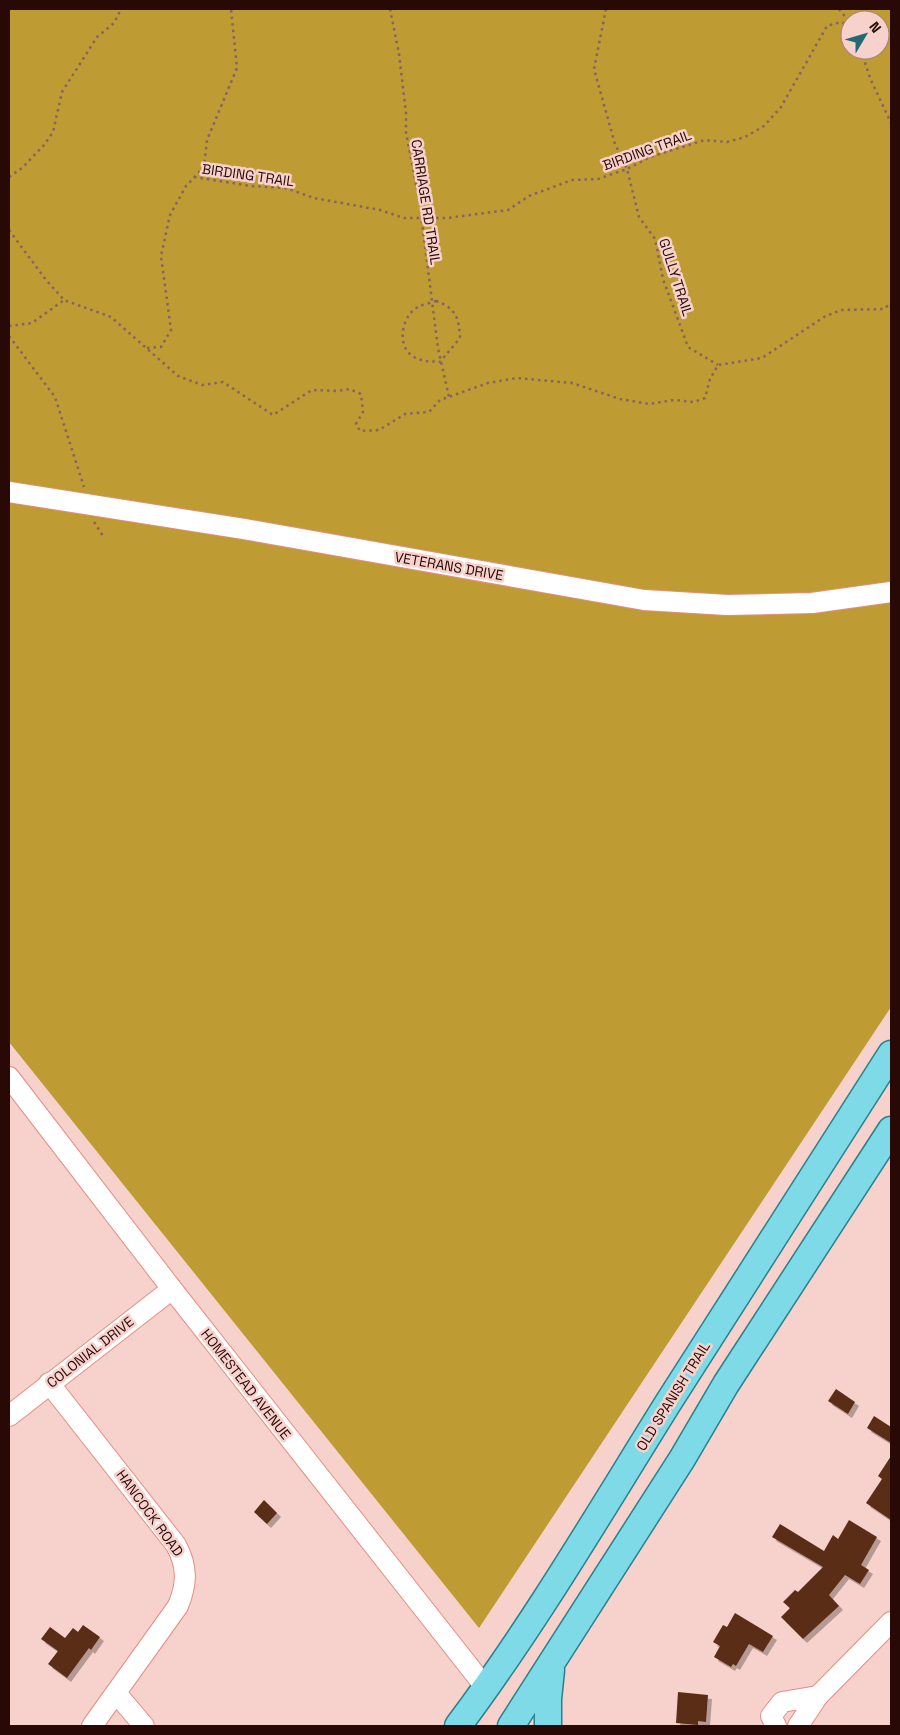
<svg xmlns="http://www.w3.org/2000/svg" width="900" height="1735" viewBox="0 0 900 1735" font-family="'Space Grotesk',sans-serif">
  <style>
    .forest { fill: #be9b33; fill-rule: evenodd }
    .building { fill: #5a2e13; filter: url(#shadow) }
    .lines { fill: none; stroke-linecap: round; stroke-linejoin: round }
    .minor-casing { stroke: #e68e81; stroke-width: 22 }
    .major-casing { stroke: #28818d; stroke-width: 29 }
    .path { stroke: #876460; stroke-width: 2.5; stroke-dasharray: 2.5 4; stroke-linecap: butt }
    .minor { stroke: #fff; stroke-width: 20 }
    .major { stroke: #7ddae6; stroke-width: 26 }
    .labels { text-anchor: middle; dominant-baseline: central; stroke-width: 5; stroke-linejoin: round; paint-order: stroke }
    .street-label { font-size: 14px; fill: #290906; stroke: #f7d1cb }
  </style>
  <defs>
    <filter id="shadow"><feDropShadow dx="4" dy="4" stdDeviation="0" flood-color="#0004"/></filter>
  </defs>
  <rect width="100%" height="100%" fill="#f7d1cb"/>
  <path class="forest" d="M9,9H891V1007L479,1628L9,1042ZM850,20H880V50H850Z"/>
  <g class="building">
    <polygon points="836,1389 855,1402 848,1414 828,1401"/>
    <polygon points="874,1416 891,1427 891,1443 867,1428"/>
    <polygon points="891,1456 891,1520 866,1503 882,1479 878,1476"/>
    <polygon points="264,1500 277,1513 267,1524 254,1512"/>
    <polygon points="849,1520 877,1537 861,1565 869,1570 860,1584 845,1575 829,1595 839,1606 803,1639 781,1617 790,1608 783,1602 795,1590 798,1592 823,1567 772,1537 780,1524 824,1551 833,1535 838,1539"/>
    <polygon points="735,1613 773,1636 763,1652 749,1644 736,1666 733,1664 731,1667 714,1657 720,1646 713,1642 723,1625 727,1627"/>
    <polygon points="83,1625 100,1637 91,1650 89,1648 67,1678 48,1664 58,1651 41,1639 50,1627 65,1638 73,1628 78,1632"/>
    <polygon points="678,1692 708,1695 706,1722 698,1721 698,1725 676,1723"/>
  </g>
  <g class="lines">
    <g class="minor-casing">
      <g id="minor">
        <polyline points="9,492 244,529 644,600 727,605 812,603 891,592"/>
        <polyline points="9,1077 172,1289 486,1688"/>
        <path d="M49,1383L176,1545C188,1567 187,1584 178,1606L92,1726"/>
        <polyline points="9,1416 172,1289"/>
        <polyline points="116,1693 144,1726"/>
        <polyline points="818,1696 891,1622"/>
        <polyline points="776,1726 771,1716 782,1702 818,1696 798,1726"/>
      </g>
    </g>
    <g class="major-casing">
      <g id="major">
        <path d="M458,1726C535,1623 600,1512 668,1403C742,1286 817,1171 891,1054"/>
        <polyline points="511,1726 682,1459 726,1384 891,1130"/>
        <polyline points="548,1726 548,1699 551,1670"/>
      </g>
    </g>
    <g class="path">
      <polyline points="390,9 399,54 406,113 406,133 419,199 438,348 449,397"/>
      <polyline points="606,9 594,69 615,144 627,169 639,217 655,239 663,279 688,347 718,365"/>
      <polyline points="839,9 850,23"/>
      <polyline points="861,50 870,78 891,123"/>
      <polyline points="9,177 22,168 44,145 53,132 62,92 97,37 114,23 121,9"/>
      <polyline points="194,177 251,186 286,188 314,198 380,210 404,218 447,218 508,210 529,196 572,180 598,179 627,169 650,157 705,140 727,142 745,137 764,126 781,107 827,26 841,22 850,26"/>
      <polyline points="9,230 46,280 64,300 111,317 178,376 202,385 223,382 273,415 312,390 337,391 349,389 361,394 363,412 356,424 360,431 379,430 405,414 429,412 440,400 488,383 517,378 572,383 620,399 649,404 674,400 694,402 705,398 710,379 718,365 762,358 824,317 841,310 884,309 891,303"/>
      <path d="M436,301C456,308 459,318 460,338L440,362C431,361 422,362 414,357C396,347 401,316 418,307C423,304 431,303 436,301Z"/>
      <polyline points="9,326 32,323 64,300"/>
      <polyline points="9,336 55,397 84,487"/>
      <polyline points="147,348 161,347 171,330 161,256 170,215 186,186 204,167 207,140 237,68 231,9"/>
      <polyline points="94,522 103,536"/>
    </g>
    <use href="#minor" class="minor"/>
    <use href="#major" class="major"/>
  </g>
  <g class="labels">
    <g class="street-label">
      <text transform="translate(647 150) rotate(-20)">BIRDING TRAIL</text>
      <text transform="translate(248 175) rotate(8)">BIRDING TRAIL</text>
      <text transform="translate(426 202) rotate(81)">CARRIAGE RD TRAIL</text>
      <text transform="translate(676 277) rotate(72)">GULLY TRAIL</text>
      <text transform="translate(449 566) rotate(10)">VETERANS DRIVE</text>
      <text transform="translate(90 1352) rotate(-38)">COLONIAL DRIVE</text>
      <text transform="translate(246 1384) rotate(52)">HOMESTEAD AVENUE</text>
      <text transform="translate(673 1396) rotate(-58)">OLD SPANISH TRAIL</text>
      <text transform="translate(150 1513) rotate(54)">HANCOCK ROAD</text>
    </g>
  </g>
  <rect width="900" height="1735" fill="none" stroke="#290906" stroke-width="20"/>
  <g transform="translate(865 35) rotate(52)"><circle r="24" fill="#f7d1cb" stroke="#a5817c"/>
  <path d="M0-4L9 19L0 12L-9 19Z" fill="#206a75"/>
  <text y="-8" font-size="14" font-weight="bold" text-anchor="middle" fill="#290906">N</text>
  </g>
</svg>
